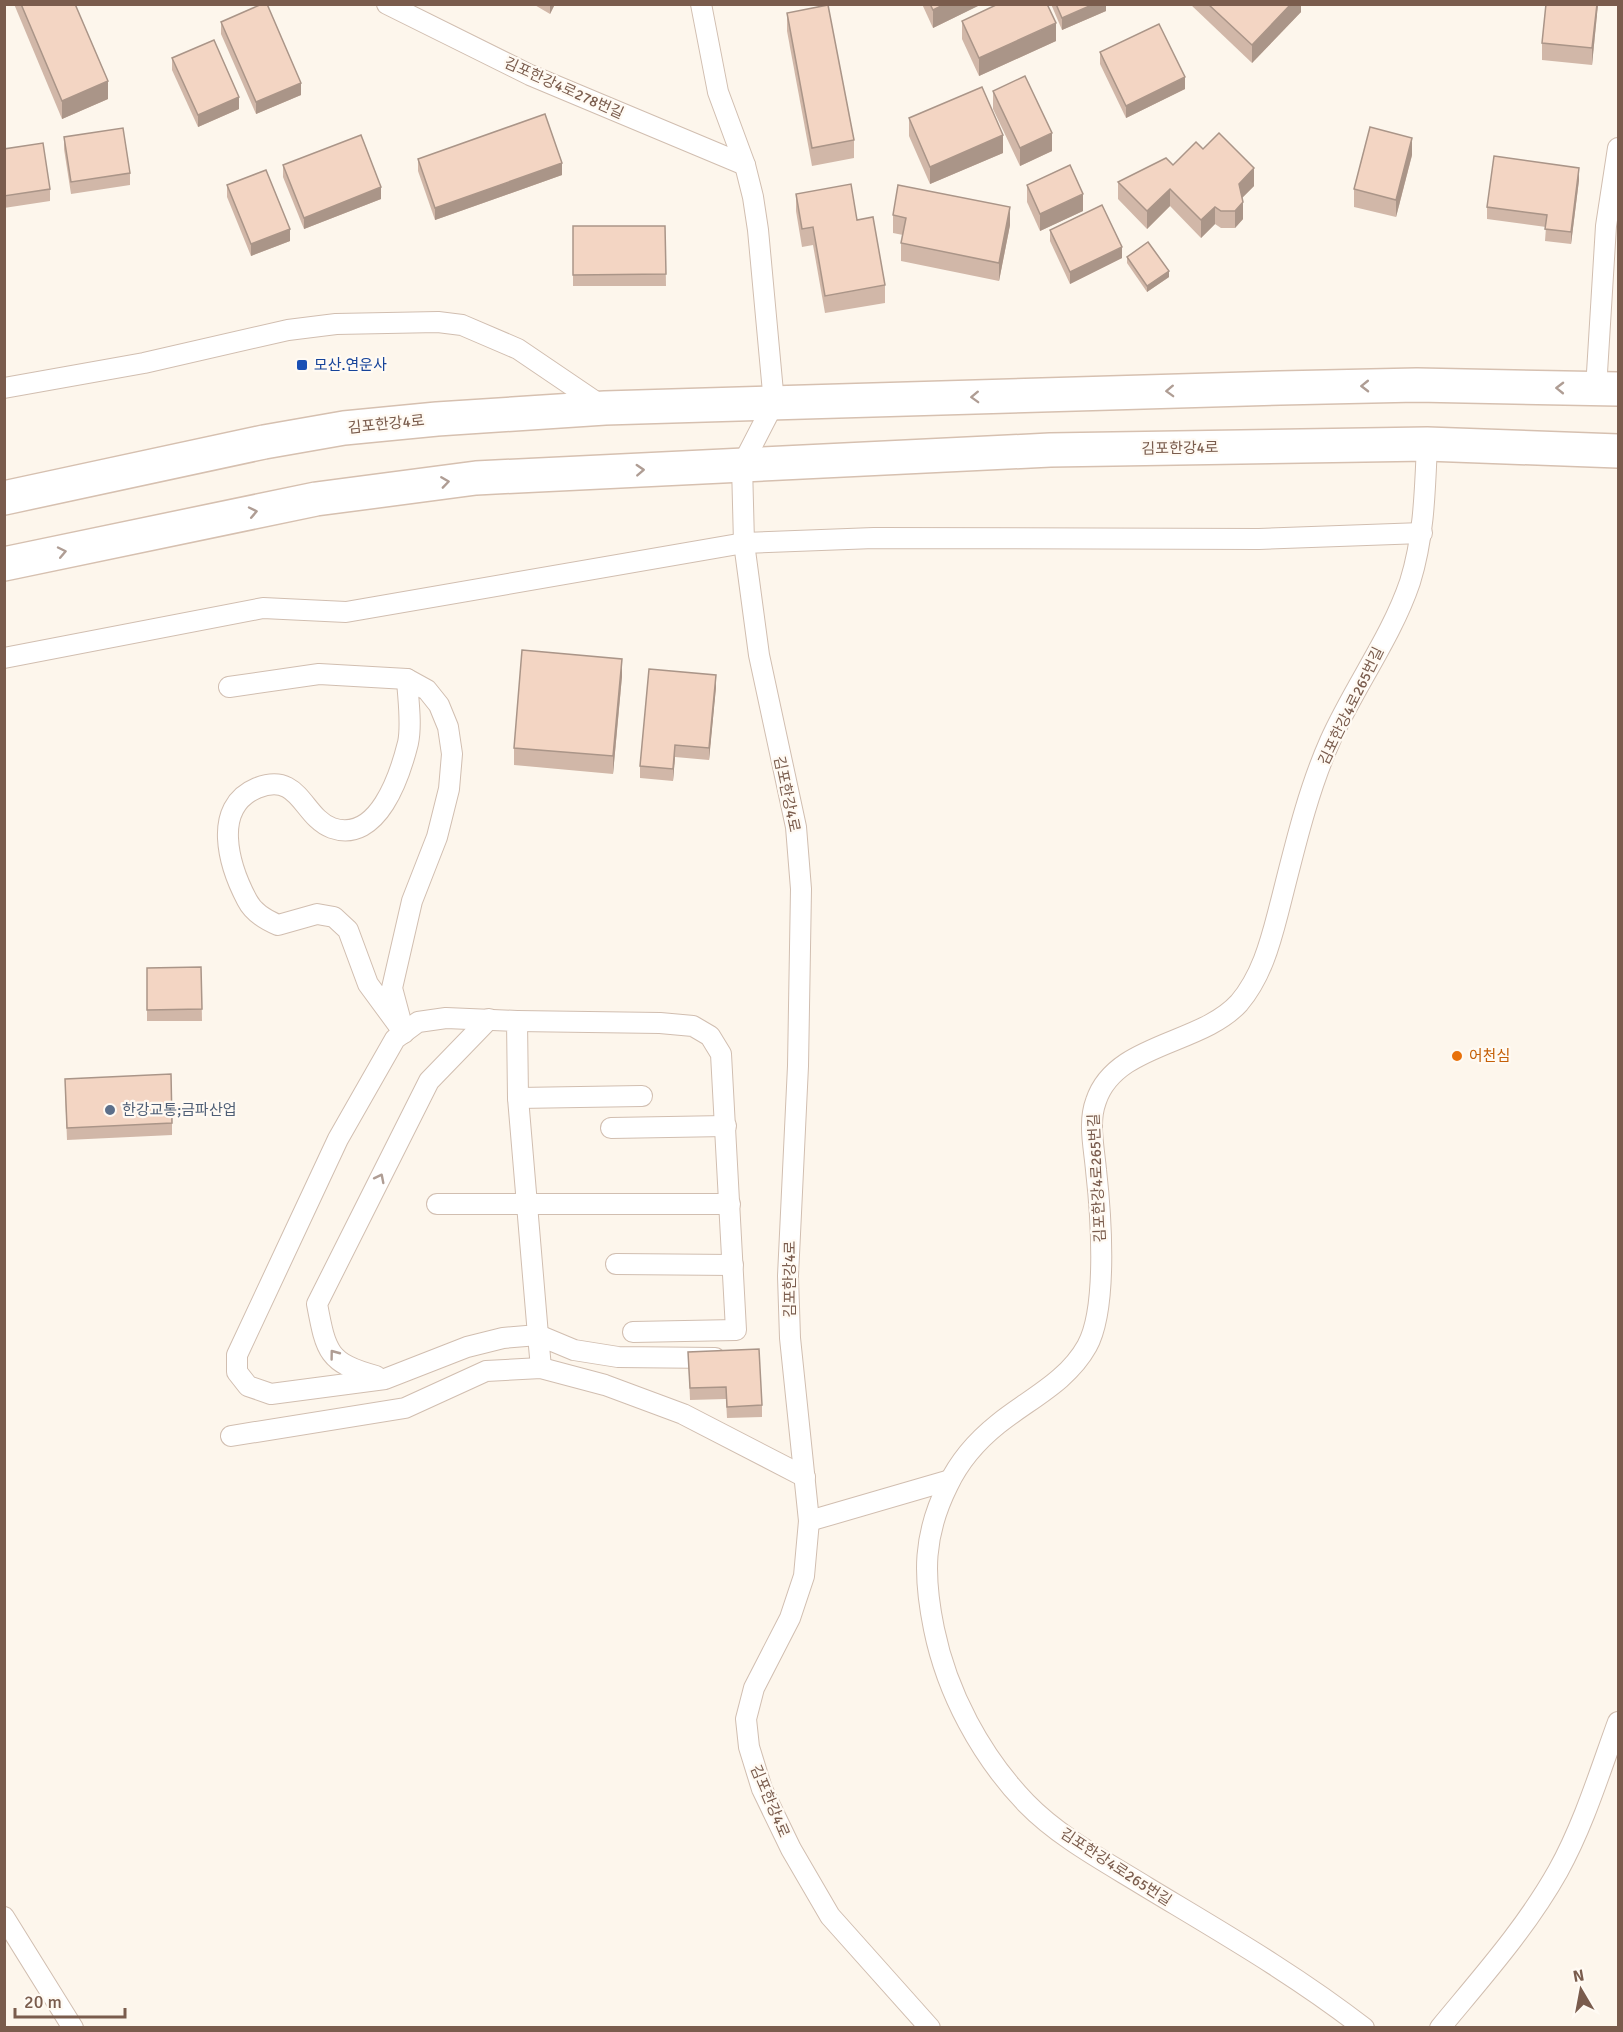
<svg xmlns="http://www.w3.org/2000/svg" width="1623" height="2032" viewBox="0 0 1623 2032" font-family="Signika,'Noto Sans KR',sans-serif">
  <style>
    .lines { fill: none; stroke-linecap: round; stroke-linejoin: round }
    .lane-casing { stroke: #d1beb0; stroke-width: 22 }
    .secondary-casing { stroke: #d6c0b0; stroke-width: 36 }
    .lane { stroke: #fff; stroke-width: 20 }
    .secondary { stroke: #fff; stroke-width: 33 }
    .wall { fill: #d1b7a8 }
    .shaded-wall { fill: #aa9588 }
    .building { fill: #f3d5c3; stroke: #aa9588; stroke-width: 1.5 }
    .oneway { stroke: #af9d94 }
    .transit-dot { fill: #1a4fb4; stroke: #fffaf3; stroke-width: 2 }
    .food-dot { fill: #e8710a; stroke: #fffaf3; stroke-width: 2 }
    .service-dot { fill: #5c6f8a; stroke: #fffaf3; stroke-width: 2 }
    .labels { text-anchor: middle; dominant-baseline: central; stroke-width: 4.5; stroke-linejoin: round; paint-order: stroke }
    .street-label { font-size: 15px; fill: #7a5c4d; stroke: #fffaf3 }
    .transit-label { font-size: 15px; fill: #164399; stroke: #fffaf3; text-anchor: start }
    .food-label { font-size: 15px; fill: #c56008; stroke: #fffaf3; text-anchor: start }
    .service-label { font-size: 15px; fill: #4e5e75; stroke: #fffaf3; text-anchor: start }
  </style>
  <rect width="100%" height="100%" fill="#fdf6ec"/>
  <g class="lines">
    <g class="lane-casing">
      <g id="lane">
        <polyline points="387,4 530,75 745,165"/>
        <polyline points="701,4 718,92 745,165 753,197 758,230 774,403 742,465 744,543 759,655 796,827 801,889 798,1066 788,1276 790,1338 809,1521 804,1576 790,1618 754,1688 746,1719 749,1747 762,1789 791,1849 830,1916 930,2028"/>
        <polyline points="4,388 144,363 288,330 336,324 438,322 462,325 518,349 605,408"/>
        <polyline points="1596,389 1606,226 1618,148"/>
        <polyline points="4,658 263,608 346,612 744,543 874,538 1259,539 1422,533"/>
        <path d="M407,679L427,690L439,705L448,727L452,754L449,789L437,837L412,901L392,988L404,1033L368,984L348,930L334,917L317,914L278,925C266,920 253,912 247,900C229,866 211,807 257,788C300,771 302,817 332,828C378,844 400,775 408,743C412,724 408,699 407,679Z"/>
        <polyline points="229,687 319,674 407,679"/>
        <polygon points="446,1018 517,1021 518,1098 538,1335 503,1338 467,1347 385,1379 271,1394 248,1386 237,1372 237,1355 338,1139 395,1039 418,1022"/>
        <polyline points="517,1021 660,1023 693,1026 710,1036 721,1054 736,1330 633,1332"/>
        <polyline points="518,1098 642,1096"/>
        <polyline points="611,1128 726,1126"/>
        <polyline points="437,1204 730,1204"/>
        <polyline points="616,1264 733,1265"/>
        <polyline points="541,1368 538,1335 574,1350 618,1357 715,1358"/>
        <path d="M376,1376C328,1363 326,1352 317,1304L429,1081L489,1019"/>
        <polyline points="231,1436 405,1408 486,1371 541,1368 605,1385 683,1414 805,1477"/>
        <polyline points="809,1521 950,1480"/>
        <polyline points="4,1917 73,2028"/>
        <path d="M1364,2028C1296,1975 1221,1932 1148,1888C1106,1862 1060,1838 1026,1803C981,1756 947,1693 934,1629C923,1575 923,1535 948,1485C959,1462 978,1440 998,1424C1029,1399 1067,1382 1087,1346C1108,1308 1101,1214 1096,1170C1094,1147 1088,1122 1096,1101C1115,1043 1201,1045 1239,1003C1261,977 1270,944 1278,913C1293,855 1306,795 1330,741C1354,687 1391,638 1410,582C1424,537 1425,491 1427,444"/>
        <path d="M1440,2028C1482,1977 1526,1928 1558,1871C1584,1824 1600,1771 1618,1722"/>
      </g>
    </g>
    <g class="secondary-casing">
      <g id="secondary">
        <polyline points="4,498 264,442 344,428 437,419 605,408 1280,388 1417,385 1618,389"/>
        <polyline points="4,564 316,499 476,478 1050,450 1427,444 1618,451"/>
      </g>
    </g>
    <use href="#lane" class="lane"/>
    <use href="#secondary" class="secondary"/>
  </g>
  <g class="wall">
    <polygon points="14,4 75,4 108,99 62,119"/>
    <polygon points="533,4 555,4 550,14"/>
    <polygon points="922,4 982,4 933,28"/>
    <polygon points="1051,4 1106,4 1106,11 1062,30"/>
    <polygon points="1190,4 1301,4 1301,12 1252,63"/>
    <polygon points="1546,4 1598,4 1592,65 1542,60 1542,43"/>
    <polygon points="787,13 854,140 854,158 812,166 787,31"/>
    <polygon points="962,21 1056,41 979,76 962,39"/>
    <polygon points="221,22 301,95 256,114 221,34"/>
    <polygon points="1100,52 1185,89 1126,118 1100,64"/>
    <polygon points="172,58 239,109 198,127 172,70"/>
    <polygon points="993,91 1052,151 1020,166 993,109"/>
    <polygon points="909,118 1003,153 930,184 909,136"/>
    <polygon points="64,137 130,173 130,185 71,194 64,149"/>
    <polygon points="4,149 50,189 50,201 4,208"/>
    <polygon points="1203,149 1254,186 1242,198 1243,219 1235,228 1221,228 1215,224 1201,238 1170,206 1147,229 1118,199 1118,182 1173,165"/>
    <polygon points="1412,155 1396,217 1354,207 1354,189"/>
    <polygon points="418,159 562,175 435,220 418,171"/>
    <polygon points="283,165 381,199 304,229 283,177"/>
    <polygon points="1579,180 1571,244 1545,241 1546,227 1487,219 1487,207"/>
    <polygon points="227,185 290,241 251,256 227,197"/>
    <polygon points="1027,185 1083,211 1040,231 1027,202"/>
    <polygon points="796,194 857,220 885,285 885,303 825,313 813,245 802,247 796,211"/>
    <polygon points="893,215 1010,225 999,281 901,261 901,243 903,235 893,233"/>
    <polygon points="573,226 665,226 666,286 573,286"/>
    <polygon points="1050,230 1122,258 1070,284 1050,241"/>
    <polygon points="1127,257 1169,277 1147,292 1127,263"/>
    <polygon points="622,676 613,774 514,765 514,748"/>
    <polygon points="716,687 709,760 675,757 673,781 640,778 640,766"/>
    <polygon points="201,967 202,1021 147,1021 147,968"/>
    <polygon points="65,1090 172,1123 172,1135 67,1140"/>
    <polygon points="688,1352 762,1405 762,1417 727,1418 726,1399 690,1400"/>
  </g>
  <g class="shaded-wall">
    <polygon points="550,4 555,4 550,14"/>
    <polygon points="945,4 982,4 933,28 933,10"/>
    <polygon points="1094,4 1106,4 1106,11 1062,30 1062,18"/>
    <polygon points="1291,4 1301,4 1301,12 1252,63 1252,45"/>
    <polygon points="1597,4 1598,4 1592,65 1592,48"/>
    <polygon points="1056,23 1056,41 979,76 979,58"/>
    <polygon points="1185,77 1185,89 1126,118 1126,106"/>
    <polygon points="108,81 108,99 62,119 62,101"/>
    <polygon points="301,83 301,95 256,114 256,102"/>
    <polygon points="239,97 239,109 198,127 198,115"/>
    <polygon points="1052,133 1052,151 1020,166 1020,148"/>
    <polygon points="1003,135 1003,153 930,184 930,167"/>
    <polygon points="1412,138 1412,155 1396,217 1396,200"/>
    <polygon points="562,163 562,175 435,220 435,208"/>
    <polygon points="1254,168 1254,186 1239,201 1239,184"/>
    <polygon points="1579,168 1579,180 1571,244 1571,232"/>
    <polygon points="381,187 381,199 304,229 304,218"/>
    <polygon points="1170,189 1170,206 1147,229 1147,211"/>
    <polygon points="1083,194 1083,211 1040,231 1040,214"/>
    <polygon points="1243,202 1243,219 1235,228 1235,211"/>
    <polygon points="1010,207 1010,225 999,281 999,263"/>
    <polygon points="1215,207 1215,224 1201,238 1201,220"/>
    <polygon points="290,229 290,241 251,256 251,244"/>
    <polygon points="1122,247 1122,258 1070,284 1070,272"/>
    <polygon points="1169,271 1169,277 1147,292 1147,286"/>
    <polygon points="622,659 622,676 613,774 613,756"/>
    <polygon points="716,675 716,687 709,760 709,748"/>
    <polygon points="675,745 675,757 673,781 673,769"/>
  </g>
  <g class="building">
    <polygon points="21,4 75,4 108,81 62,101"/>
    <polygon points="262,4 267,4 301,83 256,102 221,22"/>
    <polygon points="930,4 945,4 933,10"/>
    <polygon points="998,4 1047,4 1056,23 979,58 962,21"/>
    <polygon points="1056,4 1094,4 1062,18"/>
    <polygon points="1208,4 1291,4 1252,45"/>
    <polygon points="1546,4 1597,4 1592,48 1542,43"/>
    <polygon points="828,5 854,140 812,148 787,13"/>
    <polygon points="1159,24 1185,77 1126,106 1100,52"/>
    <polygon points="214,40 239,97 198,115 172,58"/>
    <polygon points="1025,76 1052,133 1020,148 993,91"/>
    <polygon points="982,87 1003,135 930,167 909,118"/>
    <polygon points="545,114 562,163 435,208 418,159"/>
    <polygon points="1370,127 1412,138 1396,200 1354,189"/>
    <polygon points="123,128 130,173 71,182 64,137"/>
    <polygon points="1219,133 1254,168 1239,184 1243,202 1235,211 1221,211 1215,207 1201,220 1170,189 1147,211 1118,182 1166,158 1173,165 1196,142 1203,149"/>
    <polygon points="361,135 381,187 304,218 283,165"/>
    <polygon points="43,143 50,189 4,196 4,149"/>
    <polygon points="1494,156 1579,168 1571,232 1545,229 1547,215 1487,207"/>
    <polygon points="1070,165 1083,194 1040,214 1027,185"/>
    <polygon points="266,170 290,229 251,244 227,185"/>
    <polygon points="851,184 857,220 873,217 885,285 825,296 813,227 802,229 796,194"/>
    <polygon points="898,185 1010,207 999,263 901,243 906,218 893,215"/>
    <polygon points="1102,205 1122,247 1070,272 1050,230"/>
    <polygon points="573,226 665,226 666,274 573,275"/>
    <polygon points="1148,242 1169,271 1147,286 1127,257"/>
    <polygon points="522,650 622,659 613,756 514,748"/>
    <polygon points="649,669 716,675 709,748 675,745 673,769 640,766"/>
    <polygon points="201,967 202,1009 147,1010 147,968"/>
    <polygon points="171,1074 172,1123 67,1128 65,1079"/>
    <polygon points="759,1349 762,1405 727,1407 726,1387 690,1388 688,1352"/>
  </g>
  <defs><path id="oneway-chevron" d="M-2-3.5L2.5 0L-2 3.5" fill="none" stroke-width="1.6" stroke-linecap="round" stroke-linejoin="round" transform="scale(1.5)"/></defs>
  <g class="oneway">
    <use href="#oneway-chevron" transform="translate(1365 386) rotate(179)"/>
    <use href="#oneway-chevron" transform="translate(1560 388) rotate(-179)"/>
    <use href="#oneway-chevron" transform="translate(1170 391) rotate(178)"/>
    <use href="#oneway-chevron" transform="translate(975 397) rotate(178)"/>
    <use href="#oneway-chevron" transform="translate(640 470) rotate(-3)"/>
    <use href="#oneway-chevron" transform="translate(445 482) rotate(-8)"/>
    <use href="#oneway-chevron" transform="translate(253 512) rotate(-12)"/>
    <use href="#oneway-chevron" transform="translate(62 552) rotate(-12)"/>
    <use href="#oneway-chevron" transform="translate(380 1178) rotate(-63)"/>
    <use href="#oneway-chevron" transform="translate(334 1354) rotate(-127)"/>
  </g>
  <rect class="transit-dot" x="296" y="359" width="12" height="12" rx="3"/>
  <circle class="food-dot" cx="1457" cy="1056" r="6"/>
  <circle class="service-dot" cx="110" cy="1110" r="6"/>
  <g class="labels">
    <g class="street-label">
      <text transform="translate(564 88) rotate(24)">김포한강4로278번길</text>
      <text transform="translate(386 424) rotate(-6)">김포한강4로</text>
      <text transform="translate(1180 448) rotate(-1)">김포한강4로</text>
      <text transform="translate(1351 706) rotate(-64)">김포한강4로265번길</text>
      <text transform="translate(787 794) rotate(78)">김포한강4로</text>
      <text transform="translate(1097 1178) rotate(-93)">김포한강4로265번길</text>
      <text transform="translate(790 1279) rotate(-90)">김포한강4로</text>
      <text transform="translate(770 1801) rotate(67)">김포한강4로</text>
      <text transform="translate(1116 1867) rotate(33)">김포한강4로265번길</text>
    </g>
    <g class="transit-label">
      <text x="314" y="365">모산.연운사</text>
    </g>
    <g class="food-label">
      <text x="1469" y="1056">어천심</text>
    </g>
    <g class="service-label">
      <text x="122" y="1110">한강교통;금파산업</text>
    </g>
  </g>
  <rect width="1623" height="2032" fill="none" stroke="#7a5c4d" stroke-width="12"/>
  <g transform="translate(1581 1990) rotate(350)" stroke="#fffaf3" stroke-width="4.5" paint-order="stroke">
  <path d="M0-4.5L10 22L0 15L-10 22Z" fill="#7a5c4d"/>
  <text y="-9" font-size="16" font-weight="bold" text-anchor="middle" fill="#7a5c4d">N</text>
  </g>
  <path d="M15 2008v9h110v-9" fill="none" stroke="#7a5c4d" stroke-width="3"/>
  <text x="24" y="2008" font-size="18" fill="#7a5c4d" stroke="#fffaf3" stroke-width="4.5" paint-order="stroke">20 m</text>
</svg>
